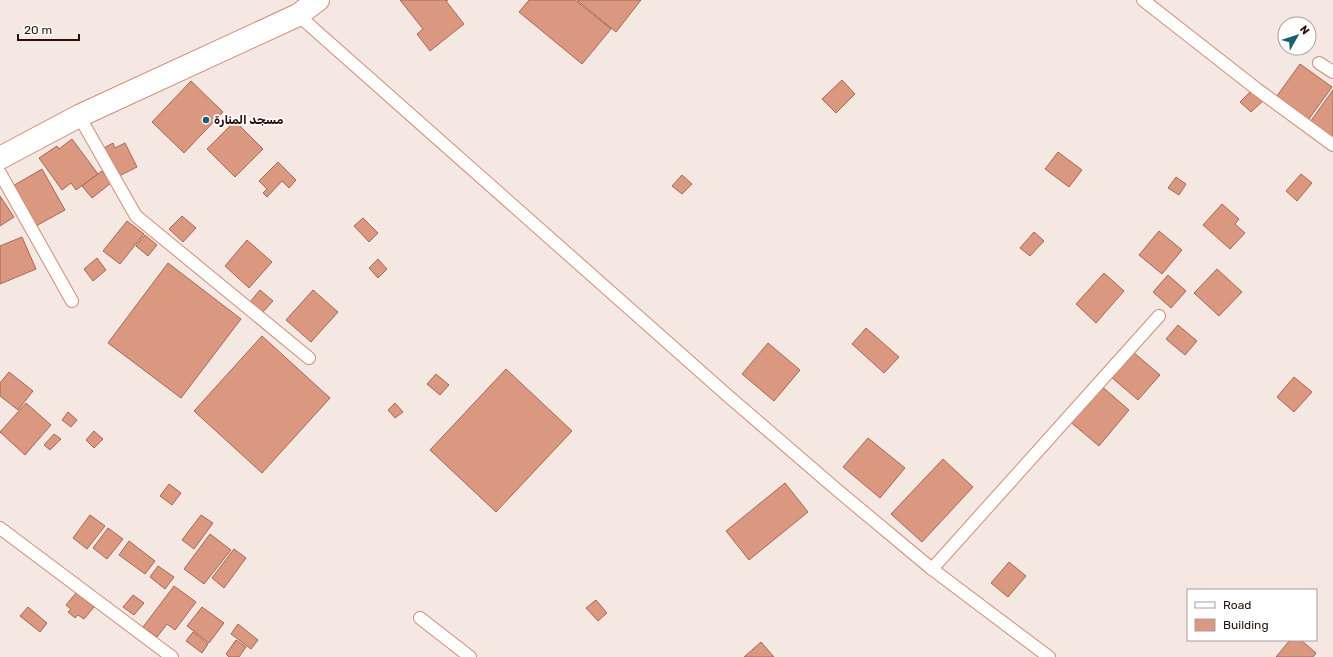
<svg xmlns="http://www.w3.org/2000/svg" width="1333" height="657" viewBox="0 0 1333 657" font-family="Rubik,'Noto Sans Arabic',sans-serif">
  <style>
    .building { fill: #db9881; stroke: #a76853 }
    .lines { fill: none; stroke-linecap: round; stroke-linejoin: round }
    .lane-casing { stroke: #d08d77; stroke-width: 14 }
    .street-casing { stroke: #d08d77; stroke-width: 24 }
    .lane { stroke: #fff; stroke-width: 12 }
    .street { stroke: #fff; stroke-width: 22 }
    .poi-dot { fill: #195f71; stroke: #fff; stroke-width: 1.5 }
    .labels { text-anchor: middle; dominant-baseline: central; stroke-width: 3.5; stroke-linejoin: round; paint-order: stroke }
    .poi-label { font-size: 12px; font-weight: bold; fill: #291008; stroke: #fff; text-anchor: start }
  </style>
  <rect width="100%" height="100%" fill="#f5e7e2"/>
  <g class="building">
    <polygon points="400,0 448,0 446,1 464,24 430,51 417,34 423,29"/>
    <polygon points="529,0 575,0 611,29 582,64 519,12"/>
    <polygon points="577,0 641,0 616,32"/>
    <polygon points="1300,64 1332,87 1306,123 1274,100"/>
    <polygon points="842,80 855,94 836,113 822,99"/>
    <polygon points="191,81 223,112 184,153 152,122"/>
    <polygon points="1253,89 1264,100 1251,112 1240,102"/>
    <polygon points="1333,90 1333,138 1310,122"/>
    <polygon points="235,121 263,149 235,177 207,149"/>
    <polygon points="72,139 98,174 76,190 71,183 62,190 39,158 57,146 59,149"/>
    <polygon points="113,143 115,148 125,143 137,167 115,178 100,150"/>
    <polygon points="1058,152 1082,170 1069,187 1045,169"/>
    <polygon points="278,162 296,180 289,188 282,181 267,197 263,193 267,189 259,181"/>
    <polygon points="42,169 65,210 34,227 11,187"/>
    <polygon points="102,171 111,183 92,198 82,186"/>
    <polygon points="1301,174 1312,183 1297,201 1286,191"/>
    <polygon points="682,175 692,184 682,194 672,186"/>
    <polygon points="1176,177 1186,184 1179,195 1168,188"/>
    <polygon points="0,196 14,217 0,226"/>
    <polygon points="1222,204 1239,219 1235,224 1245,233 1230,249 1203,225"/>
    <polygon points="182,216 196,228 183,242 169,229"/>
    <polygon points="363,218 378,233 369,242 354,226"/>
    <polygon points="127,221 144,234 120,264 103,251"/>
    <polygon points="1159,231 1182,250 1162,274 1139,255"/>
    <polygon points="1034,232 1044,241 1030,256 1020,248"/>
    <polygon points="145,235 157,245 148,256 136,246"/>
    <polygon points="22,237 36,269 0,284 0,246"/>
    <polygon points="247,240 272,262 249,288 225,266"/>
    <polygon points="97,258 106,270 93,281 84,269"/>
    <polygon points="378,259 387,269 378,278 369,268"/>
    <polygon points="168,263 241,319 181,398 108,343"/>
    <polygon points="1217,269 1242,292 1219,316 1194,293"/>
    <polygon points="1104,273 1124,291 1096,323 1076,304"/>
    <polygon points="1168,275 1186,291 1171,308 1153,292"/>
    <polygon points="260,290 273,301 262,313 250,302"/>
    <polygon points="313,290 338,312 311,342 286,320"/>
    <polygon points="1178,325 1197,341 1185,355 1166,339"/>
    <polygon points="866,328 899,357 884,373 852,344"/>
    <polygon points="262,336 330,398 262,473 194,411"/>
    <polygon points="768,343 800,370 774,401 742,374"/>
    <polygon points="1132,351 1160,375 1138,400 1110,376"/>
    <polygon points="506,369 572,431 496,512 430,450"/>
    <polygon points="9,372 33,391 18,410 0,396 0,383"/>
    <polygon points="436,374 449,385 440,395 427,384"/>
    <polygon points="1294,377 1312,392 1294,412 1277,397"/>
    <polygon points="1099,384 1129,410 1099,446 1068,420"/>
    <polygon points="26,403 51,425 25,455 0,432"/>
    <polygon points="395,403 403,412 395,418 388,410"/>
    <polygon points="68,412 77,420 71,427 62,420"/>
    <polygon points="94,431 103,439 94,448 86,440"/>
    <polygon points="54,434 61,439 50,450 44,445"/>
    <polygon points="868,438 905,468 880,498 843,467"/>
    <polygon points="943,459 973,487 922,542 891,514"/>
    <polygon points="785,483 808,512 749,560 726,531"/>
    <polygon points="169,484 181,493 172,505 160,496"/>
    <polygon points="90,515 105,526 87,549 73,538"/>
    <polygon points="201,515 213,523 194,549 182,540"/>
    <polygon points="108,528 123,539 107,559 93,548"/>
    <polygon points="210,534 231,550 204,584 184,569"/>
    <polygon points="129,541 155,561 145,574 119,555"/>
    <polygon points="234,549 246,558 224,588 212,578"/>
    <polygon points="1009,562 1026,576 1008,597 991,583"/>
    <polygon points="158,566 174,577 165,589 150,577"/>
    <polygon points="174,586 196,602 175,630 167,624 157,637 143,627"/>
    <polygon points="76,593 94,607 84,619 78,615 75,618 68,612 71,609 66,605"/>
    <polygon points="133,595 144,603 134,615 123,607"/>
    <polygon points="596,600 607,613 598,621 586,608"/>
    <polygon points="28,607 47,623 40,632 20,616"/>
    <polygon points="202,607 224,623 209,643 187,626"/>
    <polygon points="238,624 258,640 251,649 231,634"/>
    <polygon points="193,632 208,644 202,653 186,641"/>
    <polygon points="236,640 246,647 239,657 229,657 226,654"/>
    <polygon points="1290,640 1301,640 1316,653 1313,657 1276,657"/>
    <polygon points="761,642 774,657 744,657"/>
  </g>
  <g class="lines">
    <g class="lane-casing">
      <g id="lane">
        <polyline points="1143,0 1258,90 1333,145"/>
        <polyline points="298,15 727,395 836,489 932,569 1049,657"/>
        <polyline points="1319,63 1333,72"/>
        <polyline points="79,116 136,216 309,358"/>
        <polyline points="0,173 72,301"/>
        <polyline points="0,528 172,657"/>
        <polyline points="932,569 1159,316"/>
        <polyline points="420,618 470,657"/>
      </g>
    </g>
    <g class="street-casing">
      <polyline id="street" points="0,158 79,116 298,15 318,0"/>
    </g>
    <use href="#lane" class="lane"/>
    <use href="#street" class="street"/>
  </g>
  <circle class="poi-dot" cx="206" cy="120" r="4"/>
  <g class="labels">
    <g class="poi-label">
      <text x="214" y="120">مسجد المنارة</text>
    </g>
  </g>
  <rect x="1187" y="589" width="130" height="52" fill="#ffffff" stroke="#a99f9c"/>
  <rect x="1195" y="602" width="20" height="6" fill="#ffffff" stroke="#a99f9c"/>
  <text x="1223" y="609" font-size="12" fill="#291008">Road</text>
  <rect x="1195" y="619" width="20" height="12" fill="#db9881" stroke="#a99f9c"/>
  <text x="1223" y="629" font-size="12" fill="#291008">Building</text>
  <g transform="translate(1297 36) rotate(51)"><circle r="19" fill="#ffffff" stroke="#a99f9c"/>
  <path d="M0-3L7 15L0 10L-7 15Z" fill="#195f71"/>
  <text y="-6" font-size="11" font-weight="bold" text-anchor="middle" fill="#291008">N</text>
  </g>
  <path d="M18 34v6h61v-6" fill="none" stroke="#291008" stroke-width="2"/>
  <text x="24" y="34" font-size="12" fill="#291008" stroke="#ffffff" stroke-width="3" paint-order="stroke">20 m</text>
</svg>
